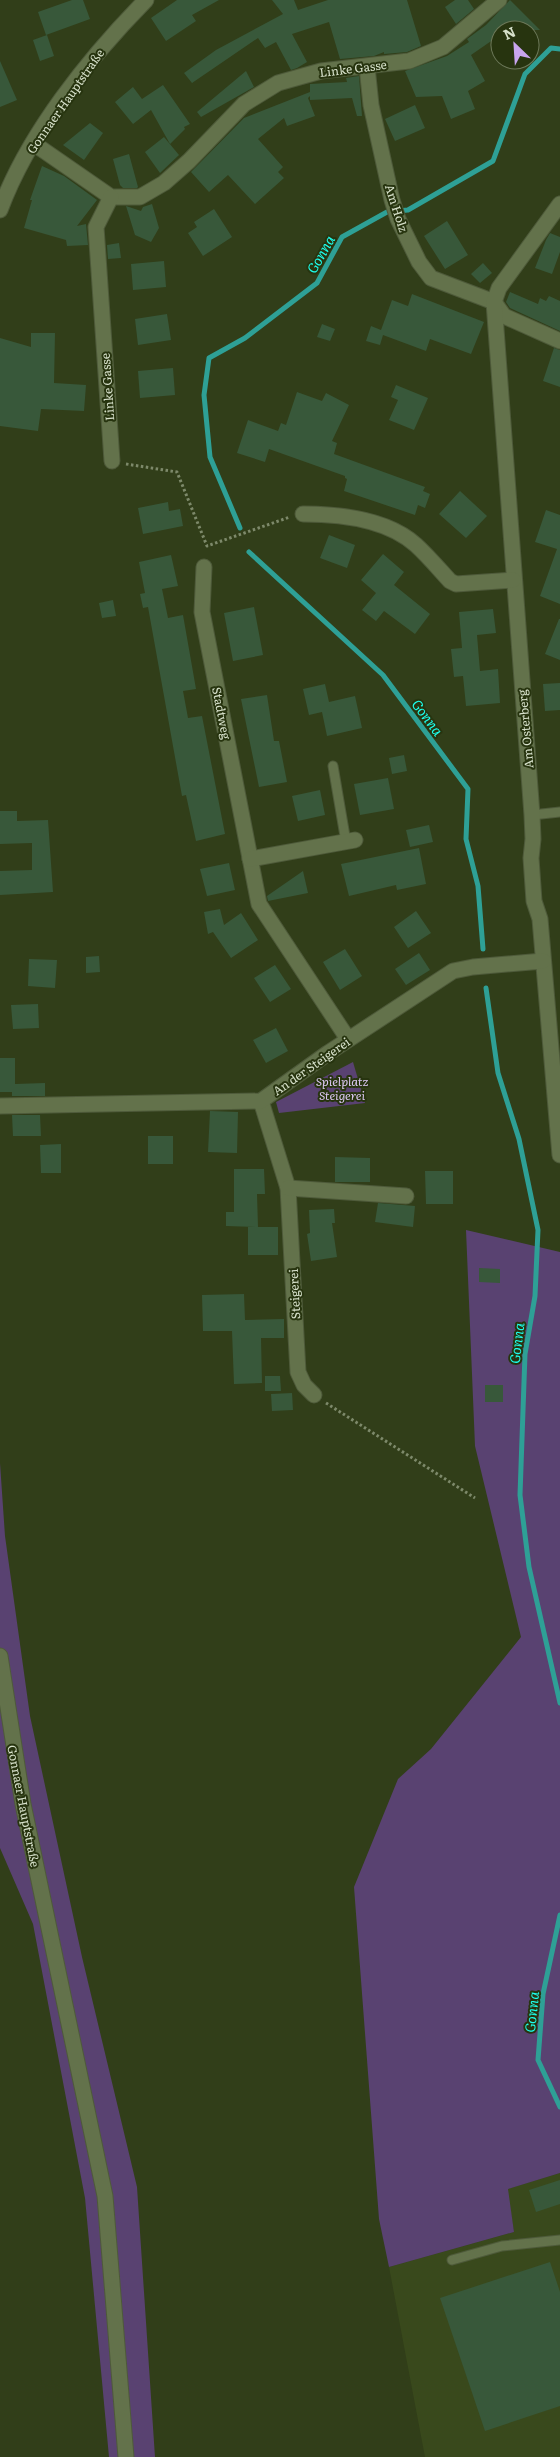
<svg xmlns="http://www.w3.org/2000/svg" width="560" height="2457" viewBox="0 0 560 2457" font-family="Literata,serif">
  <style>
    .built { fill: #39491c }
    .green { fill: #594271 }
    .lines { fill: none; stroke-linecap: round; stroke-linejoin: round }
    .stream { stroke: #2ea096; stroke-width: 5 }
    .building { fill: #38583a }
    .service-casing { stroke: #4e5a3a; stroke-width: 11 }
    .minor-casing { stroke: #4e5a3a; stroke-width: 17 }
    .secondary-casing { stroke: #4e5a3a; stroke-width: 17 }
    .path { stroke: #7d896a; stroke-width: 3; stroke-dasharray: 2.5 2.5; stroke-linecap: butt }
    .service { stroke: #63724b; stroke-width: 9 }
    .minor { stroke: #63724b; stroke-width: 15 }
    .secondary { stroke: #63724b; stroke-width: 15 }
    .labels { text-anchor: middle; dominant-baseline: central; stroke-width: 4; stroke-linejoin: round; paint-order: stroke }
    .street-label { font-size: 12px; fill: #d7e1cb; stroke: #27340f }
    .park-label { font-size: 12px; font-style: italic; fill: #dbc7f2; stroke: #27340f }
    .water-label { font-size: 14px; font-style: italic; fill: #1dffed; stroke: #27340f }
  </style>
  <rect width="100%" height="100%" fill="#313e19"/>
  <polygon class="built" points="560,2173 560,2457 425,2457 389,2267 514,2232 507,2189"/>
  <g class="green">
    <polygon points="353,1062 365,1103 279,1113 276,1102"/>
    <polygon points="466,1230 560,1252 560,2173 508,2189 514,2232 389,2267 379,2219 354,1887 398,1779 431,1749 521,1637 475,1446"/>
    <polygon points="0,1463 5,1536 30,1716 82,1957 137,2187 155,2457 109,2457 85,2198 33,1924 0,1848"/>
  </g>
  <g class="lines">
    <g class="stream">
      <polyline points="240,528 210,457 204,395 209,358 245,338 317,283 342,237 387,212 408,210 493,161 525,74 551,48 560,49"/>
      <polyline points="249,552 383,675 468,789 466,839 478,886 483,949"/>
      <polyline points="486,988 498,1073 519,1139 538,1230 535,1296 525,1354 520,1495 529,1567 560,1703"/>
      <polyline points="560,1915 543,1994 538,2060 560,2107"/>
    </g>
  </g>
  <g class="building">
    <polygon points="72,0 83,0 90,19 46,35 38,12"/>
    <polygon points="177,0 219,0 192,15 196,21 166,41 151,18"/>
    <polygon points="272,0 294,0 298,10 328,0 407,0 421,46 407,52 384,54 384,52 374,56 340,59 329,22 292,34 307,62 297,68 291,70 276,42 265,48 258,38 192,83 184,73 216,50 283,14"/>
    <polygon points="455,0 468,0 474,9 456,24 445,7"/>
    <polygon points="510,0 540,30 517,30 510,23 504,30 500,30 497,37 471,55 485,81 468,91 475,109 451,119 442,96 416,97 405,71 447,56 469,42 467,39 486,25"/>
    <polygon points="47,35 54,56 40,61 33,40"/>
    <polygon points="0,61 17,100 0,107"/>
    <polygon points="246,71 254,87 201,117 197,112"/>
    <polygon points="359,76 362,116 357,116 352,98 310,100 310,96 308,98 315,116 287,126 284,118 258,139 283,167 278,172 284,178 255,204 228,175 209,192 191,172 244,118 310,92 310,84 347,82 346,78"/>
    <polygon points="163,85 190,124 184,127 185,129 170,144 151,110 133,124 115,102 133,87 142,99"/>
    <polygon points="415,105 425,128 395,141 385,119"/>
    <polygon points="90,123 103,133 84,160 63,145"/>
    <polygon points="164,137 179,155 160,173 145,152"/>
    <polygon points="129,154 138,187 137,188 123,188 120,185 113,159"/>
    <polygon points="42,166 64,176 97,200 77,226 86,224 88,245 67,246 66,240 24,228 32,200 30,200"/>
    <polygon points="152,204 159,228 151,242 135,235 126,206 141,211 143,207"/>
    <polygon points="214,209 232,237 203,256 188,233 197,227 194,222"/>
    <polygon points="447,221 468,255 445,269 424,236"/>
    <polygon points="550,233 560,237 560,252 552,274 535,268 546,240"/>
    <polygon points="119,243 121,258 108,259 107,245"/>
    <polygon points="164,261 166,287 133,290 131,264"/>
    <polygon points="483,263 492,273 480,283 471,274"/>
    <polygon points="510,292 538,304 540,298 546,301 549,296 560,301 560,331 510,308 506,302"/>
    <polygon points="412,294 484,322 471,354 430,339 426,351 383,335 380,345 366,341 371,326 381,330 392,300 408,306"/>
    <polygon points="167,314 171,340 138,345 135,319"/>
    <polygon points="322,324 335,329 330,341 317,337"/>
    <polygon points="31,333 55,333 54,383 86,385 84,411 41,409 38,431 0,426 0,338 31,347"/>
    <polygon points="554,348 560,350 560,387 543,381"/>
    <polygon points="173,368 175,395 140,398 138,371"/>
    <polygon points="396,385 428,398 414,430 389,420 398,400 391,397"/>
    <polygon points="297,392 322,401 326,393 349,405 332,441 337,443 334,454 425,487 423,491 430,494 425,508 418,505 415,515 344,491 347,479 345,478 345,476 269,449 265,462 237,453 248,420 278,431 281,423 286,425"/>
    <polygon points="460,491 487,516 466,538 439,514"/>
    <polygon points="168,502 169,511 180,509 183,526 143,534 138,508"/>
    <polygon points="546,510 560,515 560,604 540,596 557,549 535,542"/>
    <polygon points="329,535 355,545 347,568 320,558"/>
    <polygon points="383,554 404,572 394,585 430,614 415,634 384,611 376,621 362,610 376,593 361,580"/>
    <polygon points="171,555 178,586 162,589 168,618 183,615 196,689 183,691 188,718 202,716 225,834 196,841 186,795 182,796 148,607 143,608 140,594 145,593 139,562"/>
    <polygon points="113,600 116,616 102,618 99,603"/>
    <polygon points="254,607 263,655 233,661 224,613"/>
    <polygon points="493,609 496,633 477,635 480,671 498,669 500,703 466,706 463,676 454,677 451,649 462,648 459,612"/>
    <polygon points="559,619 560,619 560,660 545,654"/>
    <polygon points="560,683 560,710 545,711 543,684"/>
    <polygon points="325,684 329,702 355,696 362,728 327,736 322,712 309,715 303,689"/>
    <polygon points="267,695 274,741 279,741 287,782 259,787 241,699"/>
    <polygon points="404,755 407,771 392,774 389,758"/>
    <polygon points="388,778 394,809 360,815 354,784"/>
    <polygon points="320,790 325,815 298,821 292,796"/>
    <polygon points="0,811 17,811 17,821 48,820 53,892 0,895 0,871 32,870 32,843 0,844"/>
    <polygon points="429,825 433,842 410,847 406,830"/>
    <polygon points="419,848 426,884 397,890 396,885 349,896 341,864"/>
    <polygon points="229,863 235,890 207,896 200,869"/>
    <polygon points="303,871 308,893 268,901 267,896"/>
    <polygon points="220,909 224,925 241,913 258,940 231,958 213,932 208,934 204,912"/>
    <polygon points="416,911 431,933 408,948 394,927"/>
    <polygon points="345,949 362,976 340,990 323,962"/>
    <polygon points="419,953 430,970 406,985 395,969"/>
    <polygon points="99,956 100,972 86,973 86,957"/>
    <polygon points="29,959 57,960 55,988 28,986"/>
    <polygon points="275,965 291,989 270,1002 254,978"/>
    <polygon points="38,1004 39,1028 13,1029 11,1005"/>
    <polygon points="276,1028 288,1051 266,1063 253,1040"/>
    <polygon points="0,1058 15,1058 15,1084 45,1083 45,1096 12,1096 12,1092 0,1092"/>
    <polygon points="210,1111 238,1112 237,1153 208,1152"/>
    <polygon points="12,1115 40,1115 41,1136 13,1136"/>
    <rect x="148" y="1136" width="25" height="28"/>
    <polygon points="61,1144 61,1173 41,1173 40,1145"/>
    <polygon points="335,1157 370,1158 370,1182 335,1182"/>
    <polygon points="234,1169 264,1169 265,1194 257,1194 258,1227 226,1226 226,1212 234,1212"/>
    <polygon points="425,1171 453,1171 453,1204 426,1204"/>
    <polygon points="378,1203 415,1206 413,1227 375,1222"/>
    <polygon points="334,1209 335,1223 332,1223 337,1257 311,1261 307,1234 310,1233 309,1210"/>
    <rect x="248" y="1227" width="30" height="28"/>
    <polygon points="479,1268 500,1269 500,1283 479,1282"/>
    <polygon points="244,1294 245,1320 284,1319 284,1338 261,1338 262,1383 234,1384 232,1331 203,1331 202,1295"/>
    <polygon points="265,1376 280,1376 281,1391 265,1391"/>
    <rect x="485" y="1385" width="18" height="17"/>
    <polygon points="292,1393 293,1410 272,1411 271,1394"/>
    <polygon points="560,2180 560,2204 536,2212 529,2190"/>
    <polygon points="550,2262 560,2292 560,2406 485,2431 440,2298"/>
  </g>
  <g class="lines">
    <g class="service-casing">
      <g id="service">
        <polyline points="333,766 346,842"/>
        <polyline points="532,815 560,812"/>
        <polyline points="452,2260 502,2246 560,2240"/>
      </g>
    </g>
    <g class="minor-casing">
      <g id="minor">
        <polyline points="367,67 371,105 392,200 398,219 419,262 431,278 494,302 504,316 560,341"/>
        <polyline points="33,143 111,197 140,197 164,183 189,161 244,104 278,83 321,71 409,61 443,47 499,0"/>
        <polyline points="111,197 96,227 112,461"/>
        <polyline points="560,204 499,288 494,302 532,815 533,839 531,858 534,901 540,919 560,1155"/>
        <path d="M303,514C340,514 387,519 416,545C428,556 439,569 450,581L456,584L513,580"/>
        <polyline points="204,567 202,612 259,904 348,1039"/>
        <polyline points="250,859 355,840"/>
        <polyline points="261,1101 288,1188 298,1372 304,1385 314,1395"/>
        <polyline points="0,1106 261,1101 328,1053 453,971 473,967 543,961"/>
        <polyline points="288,1188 406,1196"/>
      </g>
    </g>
    <g class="secondary-casing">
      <g id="secondary">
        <path d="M0,210C28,134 89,58 146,0"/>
        <polyline points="0,1656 23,1804 105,2196 126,2457"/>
      </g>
    </g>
    <g class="path">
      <polyline points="126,464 177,472 207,546 290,517"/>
      <polyline points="326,1403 475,1498"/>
    </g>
    <use href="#service" class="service"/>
    <use href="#minor" class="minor"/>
    <use href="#secondary" class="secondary"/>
  </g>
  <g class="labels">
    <g class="street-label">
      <text transform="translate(353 68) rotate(-7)">Linke Gasse</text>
      <text transform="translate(65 101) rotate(-55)">Gonnaer Hauptstraße</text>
      <text transform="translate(397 208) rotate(72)">Am Holz</text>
      <text transform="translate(107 387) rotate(-94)">Linke Gasse</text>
      <text transform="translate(222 713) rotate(79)">Stadtweg</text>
      <text transform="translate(525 729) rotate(-95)">Am Osterberg</text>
      <text transform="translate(311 1066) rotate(-35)">An der Steigerei</text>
      <text transform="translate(294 1294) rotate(-93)">Steigerei</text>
      <text transform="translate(24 1806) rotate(79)">Gonnaer Hauptstraße</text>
    </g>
    <g class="park-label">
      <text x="342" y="1081">Spielplatz<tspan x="342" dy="14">Steigerei</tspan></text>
    </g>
    <g class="water-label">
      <text transform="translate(320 254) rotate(-60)">Gonna</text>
      <text transform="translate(428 717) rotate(53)">Gonna</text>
      <text transform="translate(516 1343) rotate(-83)">Gonna</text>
      <text transform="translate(531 2012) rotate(-84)">Gonna</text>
    </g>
  </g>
  <g transform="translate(515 45) rotate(335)"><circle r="24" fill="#27340f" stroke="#6d795a"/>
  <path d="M0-4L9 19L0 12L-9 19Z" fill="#c8a5ee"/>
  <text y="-8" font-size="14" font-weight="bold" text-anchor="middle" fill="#d7e1cb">N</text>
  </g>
</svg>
